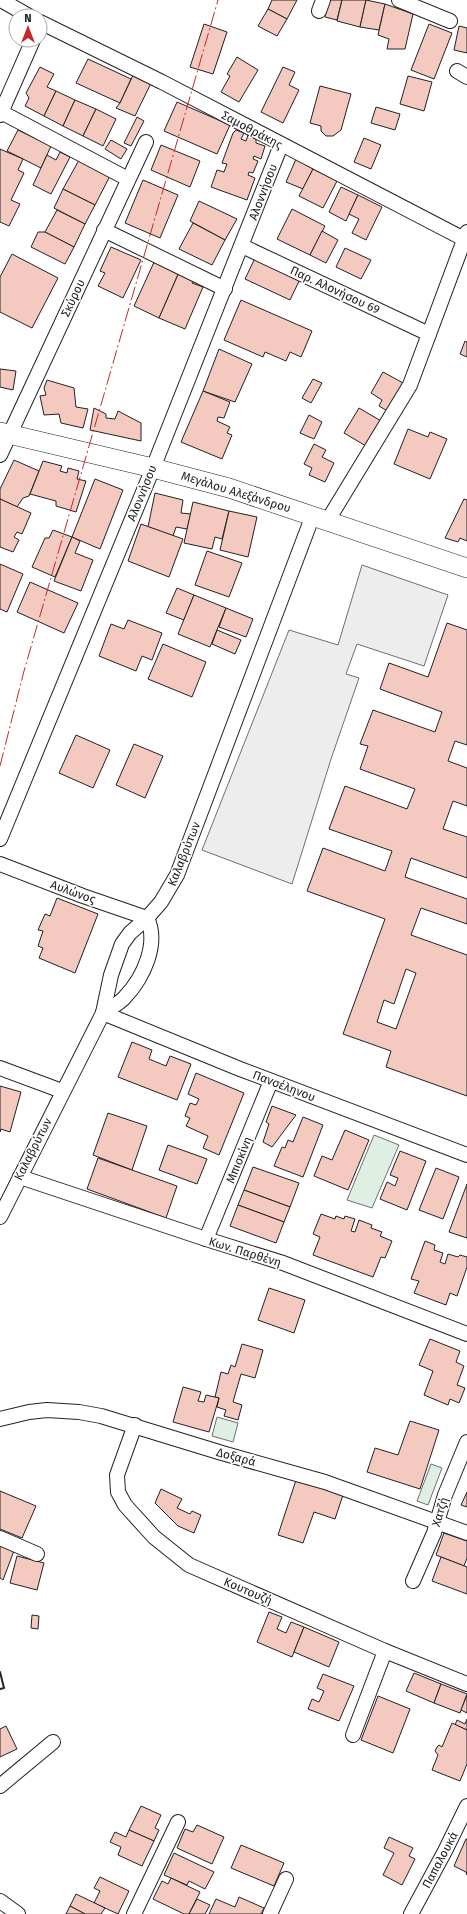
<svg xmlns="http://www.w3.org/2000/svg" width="467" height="1914" viewBox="0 0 467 1914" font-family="'Fira Sans',sans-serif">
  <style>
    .green { fill: #e0efe3; stroke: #6f6f6f }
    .parking { fill: #ededed; stroke: #6f6f6f }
    .building { fill: #f3c9c0; stroke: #222; fill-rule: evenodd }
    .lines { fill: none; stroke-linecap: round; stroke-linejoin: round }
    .minor-casing { stroke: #222; stroke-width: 16 }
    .secondary-casing { stroke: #222; stroke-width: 20 }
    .minor { stroke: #fff; stroke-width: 14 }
    .secondary { stroke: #fff; stroke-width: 19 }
    .wall { stroke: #222; stroke-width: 2 }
    .power { stroke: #c62828; stroke-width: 1; stroke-dasharray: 14 3 2 3; stroke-linecap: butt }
    .labels { text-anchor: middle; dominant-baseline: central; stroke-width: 3; stroke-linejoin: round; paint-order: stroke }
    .street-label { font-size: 12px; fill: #222; stroke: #fff }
  </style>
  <rect width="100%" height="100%" fill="#fff"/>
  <g class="green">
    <polygon points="374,1135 399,1145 372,1208 347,1200"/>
    <polygon points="217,1417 238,1423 233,1442 212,1436"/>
    <polygon points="431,1464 442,1468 428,1505 417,1501"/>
  </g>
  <polygon class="parking" points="362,565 448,595 424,666 357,644 346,674 359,678 331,759 292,884 202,850 289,630 338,645"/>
  <g class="building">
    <polygon points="272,0 297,0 287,19 268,9"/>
    <polygon points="329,0 342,0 337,20 325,17"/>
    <polygon points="342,0 366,0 360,27 337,21"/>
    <polygon points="366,0 385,4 379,30 360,27"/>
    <polygon points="385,4 413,14 405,49 387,49 389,39 378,35"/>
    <polygon points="268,9 287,19 277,36 258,26"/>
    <polygon points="204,24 227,32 213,74 190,67"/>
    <polygon points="429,24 452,33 434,79 411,70"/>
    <polygon points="459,26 467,28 467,53 454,50"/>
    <polygon points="237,57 258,70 239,102 221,92 230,76 227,74"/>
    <polygon points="88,59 131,79 120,103 76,83"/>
    <polygon points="40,67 54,74 47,87 56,91 44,116 25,106 29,98 26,93"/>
    <polygon points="283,67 295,72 289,85 299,90 283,123 261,112"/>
    <polygon points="135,71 153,79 135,116 116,108 120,103"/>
    <polygon points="408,76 432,82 424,111 400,104"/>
    <polygon points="320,86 351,94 341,130 333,136 326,136 321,131 321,126 310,123"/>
    <polygon points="56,91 75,100 63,126 44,116"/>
    <polygon points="75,100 96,109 83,136 63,126"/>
    <polygon points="177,102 230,125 217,154 164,131"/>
    <polygon points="376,107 400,114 395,130 371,123"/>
    <polygon points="96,109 116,119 103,146 83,136"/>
    <polygon points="137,117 144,121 131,146 124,143"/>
    <polygon points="18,130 51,146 41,168 7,151"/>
    <polygon points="236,130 244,133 241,139 246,141 248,135 256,138 256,143 265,146 261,159 254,156 253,159 258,161 253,173 249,172 248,175 255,178 247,200 211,187 217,170 224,172 227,164 222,163 233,133"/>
    <polygon points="364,138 381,145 371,169 354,162"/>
    <polygon points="111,140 127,149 121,159 105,149"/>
    <polygon points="161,145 200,161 190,187 151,170"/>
    <polygon points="0,149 23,159 18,170 24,173 11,200 20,204 9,226 0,222"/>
    <polygon points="60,152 70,157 51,194 33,185 47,155 56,160"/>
    <polygon points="296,159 313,169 303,189 286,182"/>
    <polygon points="79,160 110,176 95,205 63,189"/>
    <polygon points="313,169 337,181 323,208 299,196"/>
    <polygon points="143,180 178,195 160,238 125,223"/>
    <polygon points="341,187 358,195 346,221 329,212"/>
    <polygon points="63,189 95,205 85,224 54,208"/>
    <polygon points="358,195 382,207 366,240 352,233 359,219 349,214"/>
    <polygon points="199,201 237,219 225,240 190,221"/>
    <polygon points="292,209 325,226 310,255 277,239"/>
    <polygon points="57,210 85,224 74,247 45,232"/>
    <polygon points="193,223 225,240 212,265 179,249"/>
    <polygon points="322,231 338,240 326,263 310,255"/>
    <polygon points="38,232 45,232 74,247 65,264 31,247"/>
    <polygon points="111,247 141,260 123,298 98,286 105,273 100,271"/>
    <polygon points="345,248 371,260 361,279 336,267"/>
    <polygon points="12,254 58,278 32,328 0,312 0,277"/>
    <polygon points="256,256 301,277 290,300 245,279"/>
    <polygon points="155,260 180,270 159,318 134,306"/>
    <polygon points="180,270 195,277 192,283 203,287 185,329 159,318"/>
    <polygon points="241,300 312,331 301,357 290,352 286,361 265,352 263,357 224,340"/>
    <polygon points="465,341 467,342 467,357 460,354"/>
    <polygon points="219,349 252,364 235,402 203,391"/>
    <polygon points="0,369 16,371 13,390 0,387"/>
    <polygon points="383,372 405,384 389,412 379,406 382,400 371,393"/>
    <polygon points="313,379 322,383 311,403 302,398"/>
    <polygon points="47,380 74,388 76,407 88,409 83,428 61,423 59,414 44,415 40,396 46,395 44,388"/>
    <polygon points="203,391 230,402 224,418 218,417 217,421 230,427 227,433 232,435 222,459 181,442"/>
    <polygon points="94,408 106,414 106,418 115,419 118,411 141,423 141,441 90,430"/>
    <polygon points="359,408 381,421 366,446 344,433"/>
    <polygon points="309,415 322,422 314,439 300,433"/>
    <polygon points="408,429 428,437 430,432 447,439 430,479 394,464"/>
    <polygon points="314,444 326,450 322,457 334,463 325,482 309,475 312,468 304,464"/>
    <polygon points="14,460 39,471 29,496 23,498 17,507 0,499 0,489"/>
    <polygon points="43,461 62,466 60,471 67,473 68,468 79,471 77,479 86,481 76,512 56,506 56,501 30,494"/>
    <polygon points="95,479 123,490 100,549 72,537"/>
    <polygon points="155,493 183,500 181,513 191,514 187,529 176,527 173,536 148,527"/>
    <polygon points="0,499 31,513 22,534 17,532 14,537 19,540 13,552 0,547"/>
    <polygon points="464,499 467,500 467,541 460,538 458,542 445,538"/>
    <polygon points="193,502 229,511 222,539 215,537 212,549 184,543"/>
    <polygon points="229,511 257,517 248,557 220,550"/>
    <polygon points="141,524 183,539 169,577 128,561"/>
    <polygon points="53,530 72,537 55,577 32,567 45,538 49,538"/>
    <polygon points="72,537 80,541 75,553 93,560 81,591 54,581"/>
    <polygon points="207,551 242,563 229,597 195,585"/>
    <polygon points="0,564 23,574 7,612 0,609"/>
    <polygon points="30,582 78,603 64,633 17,612"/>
    <polygon points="177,588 194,595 184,620 166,613"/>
    <polygon points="194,595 226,608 210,647 178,634"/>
    <polygon points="226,608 253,619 246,637 219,627"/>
    <polygon points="128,620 162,633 152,660 142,656 136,671 99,656 111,624 124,629"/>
    <path d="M447,623L467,630V745L455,741L448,761L467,768V806L453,801L443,829L467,837V878L411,858L405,877L467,899V924L421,908L411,935L467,955V1096L386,1067L391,1051L343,1034L385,919L307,891L323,848L385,871L392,851L329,829L345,786L407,809L415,789L360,769L368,746L360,744L373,710L435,732L442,712L380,689L389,663L428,677ZM406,969L416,973L396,1029L377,1022L384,1000L394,1004Z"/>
    <polygon points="217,630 241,640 235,654 212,644"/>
    <polygon points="163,644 206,662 192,697 148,679"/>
    <polygon points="76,735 110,750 93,788 59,773"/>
    <polygon points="134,744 163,756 145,798 116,785"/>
    <polygon points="57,898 98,914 75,973 39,958 43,948 38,946 43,931 38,930 45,914 50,916"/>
    <polygon points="132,1042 152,1050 149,1059 166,1066 170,1056 191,1064 177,1100 118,1077"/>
    <polygon points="196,1073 244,1093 219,1155 203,1148 208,1136 186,1126 190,1118 185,1116 190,1103 196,1105 199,1099 188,1094"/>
    <polygon points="0,1086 21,1092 10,1132 1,1129 0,1132"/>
    <polygon points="272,1106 296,1115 272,1147 263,1142 269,1124 266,1122"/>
    <polygon points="108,1113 147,1126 132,1170 93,1155"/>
    <polygon points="303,1117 323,1125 303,1177 274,1166 282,1147 285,1148 288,1140 293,1142"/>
    <polygon points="345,1130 369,1140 348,1190 314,1176 322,1156 332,1160"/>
    <polygon points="168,1145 207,1159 197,1184 159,1170"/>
    <polygon points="400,1151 426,1161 407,1210 380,1199 387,1182 395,1186 398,1178 390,1175"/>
    <polygon points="98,1158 177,1186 166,1218 87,1189"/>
    <polygon points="253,1167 299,1183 290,1207 244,1190"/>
    <polygon points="436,1168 459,1177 443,1219 419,1210"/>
    <polygon points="467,1184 467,1238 449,1232"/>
    <polygon points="244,1190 290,1207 284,1222 238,1205"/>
    <polygon points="238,1205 284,1222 276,1243 230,1226"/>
    <polygon points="321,1214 335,1219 336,1216 344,1219 345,1216 355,1219 351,1231 355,1232 359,1220 372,1225 371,1228 382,1232 380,1236 392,1241 385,1258 381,1257 373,1277 313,1255 320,1237 313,1234"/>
    <polygon points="425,1241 435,1245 434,1250 443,1253 440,1262 445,1264 448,1254 458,1257 460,1255 467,1257 467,1267 457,1296 450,1293 446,1305 414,1293 419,1281 411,1279"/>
    <polygon points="269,1288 305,1300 294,1333 258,1320"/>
    <polygon points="430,1339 460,1351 456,1362 464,1366 457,1385 465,1388 459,1403 450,1399 448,1405 424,1395 433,1371 419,1365"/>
    <polygon points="242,1344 263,1350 255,1378 241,1374 233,1402 242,1405 238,1420 224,1416 226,1410 217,1407 219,1398 215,1397 221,1372 228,1374 231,1365 235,1367"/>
    <polygon points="183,1387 201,1392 198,1401 204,1402 206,1395 219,1398 209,1432 173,1422"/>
    <polygon points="410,1421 439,1430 420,1489 367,1472 375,1448 398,1455"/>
    <polygon points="296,1480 343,1495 335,1519 314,1512 303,1543 278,1535"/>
    <polygon points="161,1489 182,1499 177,1508 190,1514 192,1511 201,1515 194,1533 178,1526 155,1503"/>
    <polygon points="0,1491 36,1506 22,1538 0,1529"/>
    <polygon points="467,1492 467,1507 461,1505"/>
    <polygon points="444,1533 467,1541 467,1558 464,1566 436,1555"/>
    <polygon points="0,1542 15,1548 3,1580 0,1578"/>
    <polygon points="17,1556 44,1563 37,1590 10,1583"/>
    <polygon points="441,1557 467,1567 467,1594 432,1581"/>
    <polygon points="269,1612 282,1617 277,1629 286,1633 291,1622 304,1627 292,1657 257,1642"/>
    <polygon points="32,1615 39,1616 38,1629 31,1628"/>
    <polygon points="304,1627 339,1642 329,1667 294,1652"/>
    <polygon points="414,1673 441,1684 434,1703 406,1691"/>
    <polygon points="323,1674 354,1686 339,1721 308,1709 312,1699 319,1702 324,1691 317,1688"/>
    <polygon points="441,1684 467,1694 460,1713 434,1703"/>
    <polygon points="467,1695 467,1713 461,1710"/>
    <polygon points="378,1696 410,1709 393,1753 361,1740"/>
    <polygon points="467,1719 467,1730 455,1725 457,1720 465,1724"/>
    <polygon points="452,1723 467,1730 467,1764 460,1781 432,1770 438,1755 435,1751 437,1747 439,1745 442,1747"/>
    <polygon points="6,1726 17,1749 0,1757 0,1729"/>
    <polygon points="141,1806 161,1815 155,1828 159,1830 154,1841 129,1830"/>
    <polygon points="197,1825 224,1837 212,1864 177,1848 185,1829 193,1832"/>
    <polygon points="129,1830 154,1841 142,1866 118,1855 121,1847 110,1842 115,1832 126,1837"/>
    <polygon points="389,1837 413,1848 409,1856 415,1859 402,1885 383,1875 394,1853 384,1848"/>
    <polygon points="466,1839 467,1839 467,1875 466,1872 454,1866"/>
    <polygon points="241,1845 284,1863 274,1886 231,1868"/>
    <polygon points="174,1853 214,1872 205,1889 189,1881 187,1885 164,1875"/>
    <polygon points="100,1877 129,1891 118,1914 94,1903 100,1891 94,1888"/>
    <polygon points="171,1878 200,1892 189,1914 184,1914 153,1899 162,1881 168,1884"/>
    <polygon points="76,1894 105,1908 101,1914 85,1914 70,1906"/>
    <polygon points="239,1897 264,1908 261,1914 209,1914 216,1899 235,1907"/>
    <polygon points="197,1899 210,1905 205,1914 189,1914"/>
    <polygon points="70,1906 85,1914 66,1914"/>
  </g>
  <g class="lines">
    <g class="minor-casing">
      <g id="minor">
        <polyline points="1,0 29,16"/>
        <polyline points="399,0 450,21"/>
        <polyline points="319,11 323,0"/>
        <polyline points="40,22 162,82 464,239"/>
        <polyline points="457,71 467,77"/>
        <polyline points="1,112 128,179"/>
        <polyline points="0,115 33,40"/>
        <polyline points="104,230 225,289"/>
        <polyline points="242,246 429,334"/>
        <polyline points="0,455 146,142"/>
        <polyline points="328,520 410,385 467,232"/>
        <polyline points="0,839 153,468 281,145"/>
        <polyline points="0,864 83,896 147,918"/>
        <polyline points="103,1013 240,1069 467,1155"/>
        <path d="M103,1013C110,1008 119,1004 125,997C144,977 159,943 147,918"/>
        <polyline points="0,1068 62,1091"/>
        <polyline points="20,1177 206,1239 283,1263 467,1334"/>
        <polyline points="0,1217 103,1013 111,975 122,944 130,933 147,918 161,902 177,875 313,515"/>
        <polyline points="206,1239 271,1081"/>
        <polyline points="0,1419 29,1412 47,1410 79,1412 101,1416 222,1453 325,1482 467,1533"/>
        <polyline points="135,1425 117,1475 118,1492 125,1505 154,1537 189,1565 385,1651 467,1684"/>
        <polyline points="0,1538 37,1554"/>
        <polyline points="413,1581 434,1533 445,1495 467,1442"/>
        <polyline points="353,1735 385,1651"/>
        <polyline points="0,1786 53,1742"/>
        <polyline points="0,1901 18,1914"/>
        <polyline points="134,1914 178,1822"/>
        <polyline points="270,1914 286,1879"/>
        <polyline points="411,1914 445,1851 467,1806"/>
      </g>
    </g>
    <g class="secondary-casing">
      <polyline id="secondary" points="0,432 153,468 229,488 467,568"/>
    </g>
    <use href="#minor" class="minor"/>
    <use href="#secondary" class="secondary"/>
    <polyline class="wall" points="0,1672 4,1688 0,1689"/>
    <polyline class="power" points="0,766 24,671 218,0"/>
  </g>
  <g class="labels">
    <g class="street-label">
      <text transform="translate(252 130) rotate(28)">Σαμοθράκης</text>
      <text transform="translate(263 192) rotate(-69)">Αλοννήσου</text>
      <text transform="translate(335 290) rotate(25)">Παρ. Αλονήσου 69</text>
      <text transform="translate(73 298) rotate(-65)">Σκύρου</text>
      <text transform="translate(236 492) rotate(17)">Μεγάλου Αλεξάνδρου</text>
      <text transform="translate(142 493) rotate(-68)">Αλοννήσου</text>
      <text transform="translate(184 854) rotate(-68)">Καλαβρύτων</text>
      <text transform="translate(73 892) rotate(20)">Αυλώνος</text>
      <text transform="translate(284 1086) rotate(21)">Πανσέληνου</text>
      <text transform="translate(33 1149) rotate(-63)">Καλαβρύτων</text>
      <text transform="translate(239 1160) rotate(-68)">Μπισκίνη</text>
      <text transform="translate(245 1252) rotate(17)">Κων. Παρθένη</text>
      <text transform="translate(236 1457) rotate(15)">Δοξαρά</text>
      <text transform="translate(440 1512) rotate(-73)">Χατζή</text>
      <text transform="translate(248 1591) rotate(23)">Κουτουζή</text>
      <text transform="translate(440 1860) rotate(-62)">Παπαλουκά</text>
    </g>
  </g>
  <g transform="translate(28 28)"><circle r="19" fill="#ffffff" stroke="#a7a7a7"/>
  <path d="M0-3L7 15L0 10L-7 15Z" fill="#c62828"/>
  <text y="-6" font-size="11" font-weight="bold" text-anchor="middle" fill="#222222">N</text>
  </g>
</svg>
